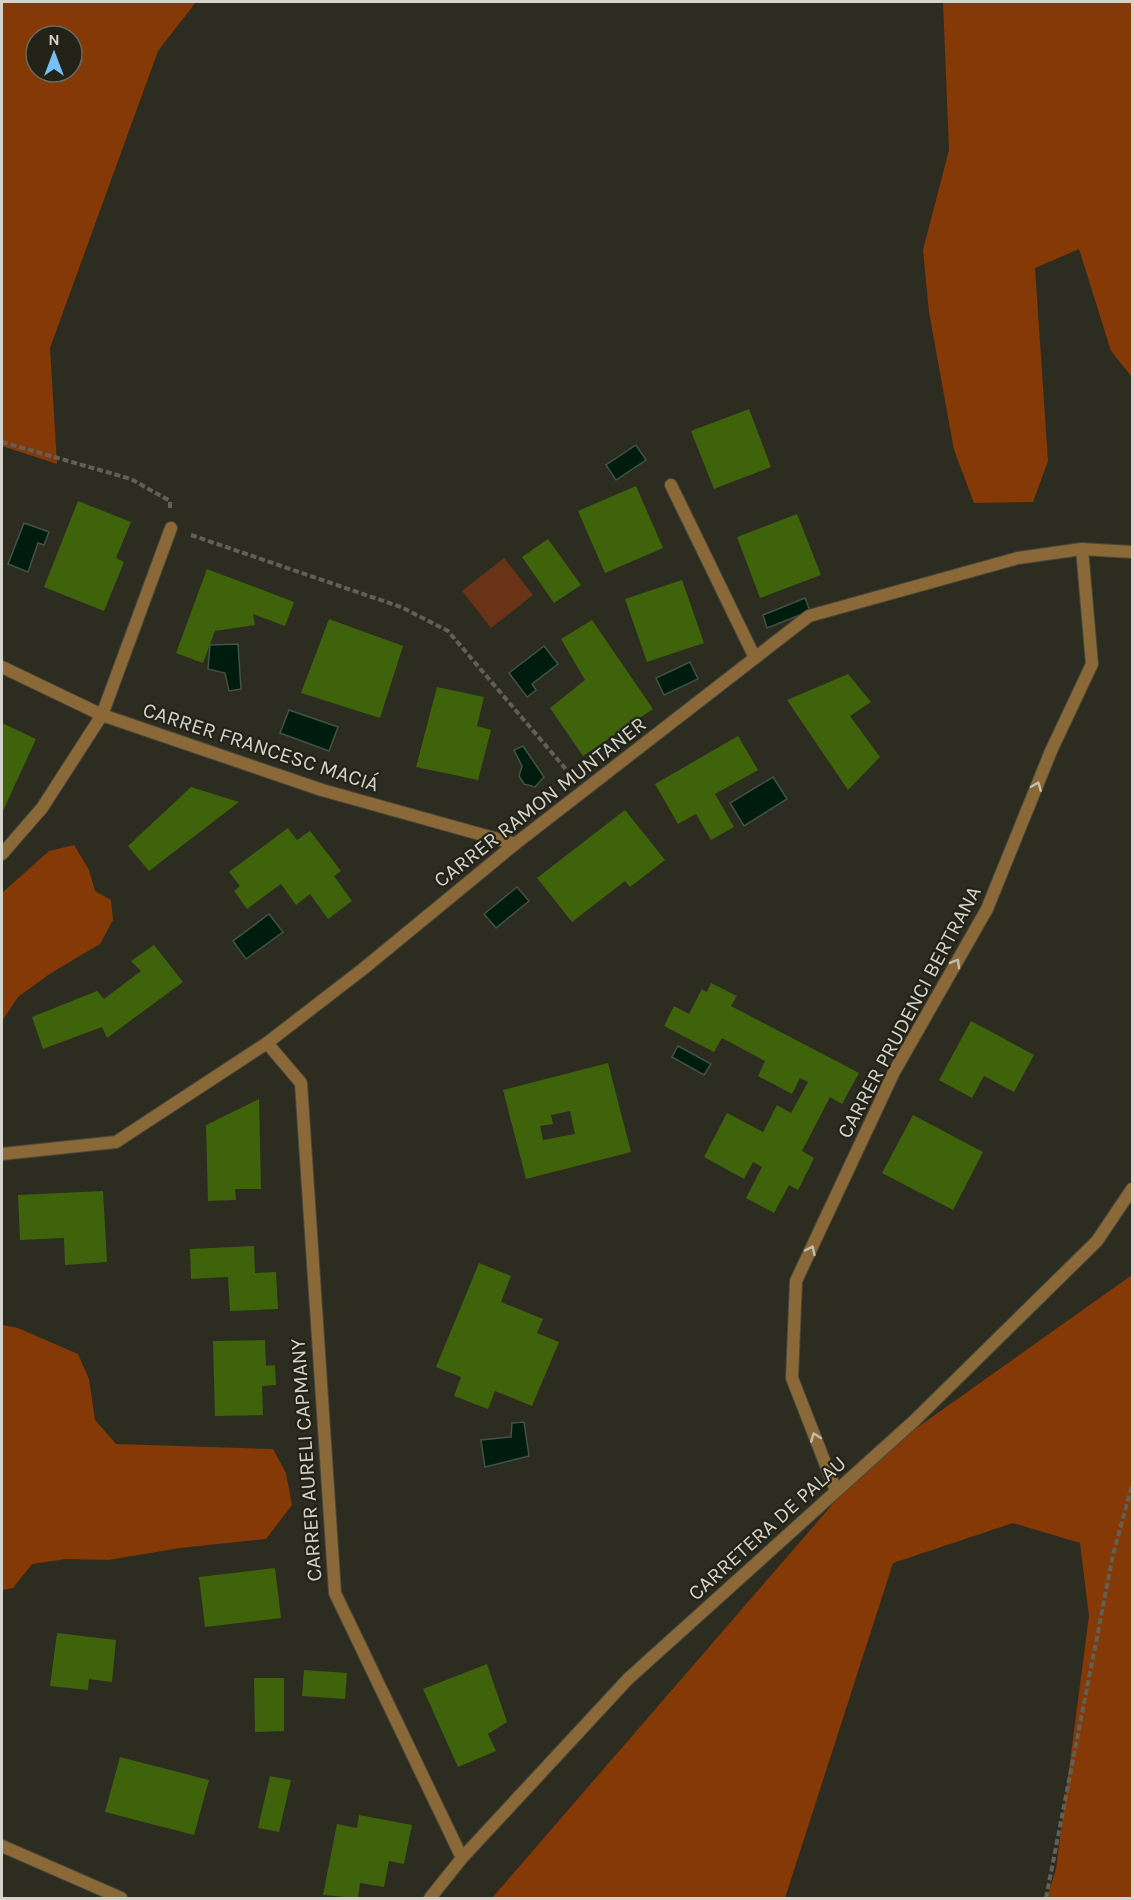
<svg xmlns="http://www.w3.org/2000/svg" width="1134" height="1900" viewBox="0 0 1134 1900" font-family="Karla,sans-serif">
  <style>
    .green { fill: #683317 }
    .forest { fill: #853907; fill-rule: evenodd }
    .water { fill: #001c0e; stroke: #405347; stroke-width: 1.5 }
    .building { fill: #3e630b; fill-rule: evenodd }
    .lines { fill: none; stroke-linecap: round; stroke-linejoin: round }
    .minor-casing { stroke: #48473c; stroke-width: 14 }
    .tertiary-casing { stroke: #48473c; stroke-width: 14 }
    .path { stroke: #616056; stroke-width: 4; stroke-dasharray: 6 3; stroke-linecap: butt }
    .minor { stroke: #8b6837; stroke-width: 12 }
    .tertiary { stroke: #8b6837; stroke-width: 12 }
    .oneway { stroke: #c5beae }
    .labels { text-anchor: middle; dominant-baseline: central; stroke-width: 4.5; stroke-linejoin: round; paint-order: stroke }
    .street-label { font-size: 21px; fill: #d4d3cc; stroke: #232217 }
  </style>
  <rect width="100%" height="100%" fill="#2d2c20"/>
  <polygon class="green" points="504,558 533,595 491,628 462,591"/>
  <g class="forest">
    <path d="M2,2H196L158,51L50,348L57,464L2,446ZM36,36H72V72H36Z"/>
    <polygon points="943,2 1132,2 1132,377 1111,351 1079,249 1035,268 1048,461 1033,502 974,503 954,450 929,312 923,250 949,150"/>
    <polygon points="74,845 89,870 95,891 111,900 113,920 100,944 51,973 18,997 2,1021 2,893 49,851"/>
    <polygon points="1132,1275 1132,1898 1047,1898 1056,1869 1089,1616 1080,1543 1013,1523 893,1563 785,1898 492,1898 870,1461"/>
    <polygon points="2,1325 18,1328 78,1354 89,1379 95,1420 116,1444 273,1449 286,1473 292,1505 266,1539 180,1548 108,1560 66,1559 32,1564 13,1588 2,1590"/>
  </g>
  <g class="water">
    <polygon points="636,445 646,460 616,480 606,465"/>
    <polygon points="24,523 49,532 44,545 38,543 28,572 8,564"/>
    <polygon points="805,598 810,611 767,628 763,615"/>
    <polygon points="238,644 241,689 229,691 225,673 208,669 210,645"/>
    <polygon points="544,646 558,664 532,684 536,690 527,697 509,673"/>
    <polygon points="690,662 698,679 664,695 656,678"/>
    <polygon points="289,710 338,727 329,751 280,733"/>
    <polygon points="523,746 544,777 535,787 524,784 519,776 522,766 514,750"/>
    <polygon points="773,777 787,799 744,826 730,803"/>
    <polygon points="517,887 529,901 496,928 484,914"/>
    <polygon points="269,914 283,932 246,959 233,941"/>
    <polygon points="678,1046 711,1064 704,1075 672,1057"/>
    <polygon points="524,1422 529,1456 485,1467 481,1440 511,1437 512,1423"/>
  </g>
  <g class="building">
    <polygon points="749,409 771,467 714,489 691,431"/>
    <polygon points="636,486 663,548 605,573 578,511"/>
    <polygon points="78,501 131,522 116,558 124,562 104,611 44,587"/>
    <polygon points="797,514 821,575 760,598 737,537"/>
    <polygon points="548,539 581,585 554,603 522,557"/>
    <polygon points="207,569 294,602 285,626 253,614 255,625 215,631 203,663 176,653"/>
    <polygon points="682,580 704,643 647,662 625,599"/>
    <polygon points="329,619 403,646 380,718 301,693"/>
    <polygon points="592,620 653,709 583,756 550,708 585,680 561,639"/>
    <polygon points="848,674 871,702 850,716 880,757 848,790 787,700"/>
    <polygon points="437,687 484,697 477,726 491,730 478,780 416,767"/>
    <polygon points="2,723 36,739 2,813"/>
    <polygon points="738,736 758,770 715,794 734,827 711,840 696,814 678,824 655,784"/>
    <polygon points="191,787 239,802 149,871 128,846"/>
    <polygon points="625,810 665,860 630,887 625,881 572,922 537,878"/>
    <polygon points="288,828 297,840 310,831 341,871 334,876 352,901 328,919 310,894 296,905 281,884 247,909 234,891 240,886 229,872"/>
    <polygon points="154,945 183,982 107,1038 102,1027 43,1049 32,1017 97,991 104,999 141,971 131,961"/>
    <polygon points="711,983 737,996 731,1006 859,1073 842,1104 830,1097 802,1151 814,1158 798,1190 789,1185 774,1213 746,1198 762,1167 753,1162 744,1179 704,1157 727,1113 763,1132 777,1105 791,1113 808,1082 800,1078 792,1094 758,1076 765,1061 722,1038 714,1052 664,1026 674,1006 689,1014 702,989 707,992"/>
    <polygon points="971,1021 1034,1055 1014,1092 984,1076 972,1098 939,1080"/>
    <path d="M608,1063L631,1152L526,1179L503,1090ZM570,1111L575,1134L543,1140L540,1126L553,1124L551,1115Z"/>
    <polygon points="259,1099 261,1189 235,1189 236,1200 208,1201 206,1125"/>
    <polygon points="913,1115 983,1152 953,1210 882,1173"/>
    <polygon points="103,1191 107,1262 65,1265 64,1238 20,1240 18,1195"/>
    <polygon points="254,1246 255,1273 276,1272 278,1309 230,1311 228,1277 191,1279 190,1249"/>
    <polygon points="479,1263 511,1276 501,1302 543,1319 537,1333 559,1342 532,1406 495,1391 488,1409 454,1396 461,1377 436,1367"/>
    <polygon points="265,1340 266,1366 275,1365 276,1385 262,1386 263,1415 215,1416 213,1341"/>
    <polygon points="275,1568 281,1618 205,1627 199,1577"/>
    <polygon points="57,1633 116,1640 112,1682 89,1679 88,1690 50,1686"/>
    <polygon points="487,1664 507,1722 488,1734 496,1751 458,1767 423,1689"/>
    <polygon points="304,1670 347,1673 345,1699 302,1696"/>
    <polygon points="254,1678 284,1678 284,1731 255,1732"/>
    <polygon points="120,1757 209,1780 194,1835 105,1812"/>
    <polygon points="270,1776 291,1780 279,1832 258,1828"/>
    <polygon points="359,1815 412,1825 404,1864 389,1861 384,1887 360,1883 358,1898 323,1895 337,1824 357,1828"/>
  </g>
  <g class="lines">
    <g class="minor-casing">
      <g id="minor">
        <polyline points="671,485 755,658"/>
        <polyline points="2,667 102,715 322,790 515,844"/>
        <polyline points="2,854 42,808 102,715 171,528"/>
        <polyline points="267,1043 301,1083 335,1593 462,1858"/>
        <polyline points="2,1154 116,1142 267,1043 363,969 515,844 809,616 1018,558 1082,549 1132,552"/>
        <polyline points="836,1491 792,1378 796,1281 894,1072 987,909 1051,751 1092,664 1082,549"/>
        <polyline points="2,1846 121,1898"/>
      </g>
    </g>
    <g class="tertiary-casing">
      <polyline id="tertiary" points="430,1898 462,1858 628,1679 914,1421 1097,1241 1132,1189"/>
    </g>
    <g class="path">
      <polyline points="2,442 131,479 170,501 170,508"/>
      <polyline points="191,535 401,607 448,631 570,774"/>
      <polyline points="1046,1898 1113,1555 1132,1485"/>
    </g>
    <use href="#minor" class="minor"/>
    <use href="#tertiary" class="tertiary"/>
  </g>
  <defs><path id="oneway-chevron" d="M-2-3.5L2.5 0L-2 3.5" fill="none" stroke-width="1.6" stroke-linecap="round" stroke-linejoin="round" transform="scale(1.5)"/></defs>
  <g class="oneway">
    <use href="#oneway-chevron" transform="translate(1037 786) rotate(-68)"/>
    <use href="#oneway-chevron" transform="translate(956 963) rotate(-60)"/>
    <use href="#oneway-chevron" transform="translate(811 1250) rotate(-65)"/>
    <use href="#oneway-chevron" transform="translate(815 1437) rotate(-111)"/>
  </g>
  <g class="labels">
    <g class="street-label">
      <text transform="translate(261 747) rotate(18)">CARRER FRANCESC MACIÁ</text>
      <text transform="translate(540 802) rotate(-38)">CARRER RAMON MUNTANER</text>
      <text transform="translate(909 1012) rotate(-62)">CARRER PRUDENCI BERTRANA</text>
      <text transform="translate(306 1460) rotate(-94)">CARRER AURELI CAPMANY</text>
      <text transform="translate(767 1528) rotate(-42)">CARRETERA DE PALAU</text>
    </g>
  </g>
  <rect width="1134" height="1900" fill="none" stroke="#d4d3cc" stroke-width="6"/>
  <g transform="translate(54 54)"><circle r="28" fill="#232217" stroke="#6a695f" stroke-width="1.5"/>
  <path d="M0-4.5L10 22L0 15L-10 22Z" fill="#78bff8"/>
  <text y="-9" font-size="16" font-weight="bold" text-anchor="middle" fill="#d4d3cc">N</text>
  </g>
</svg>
